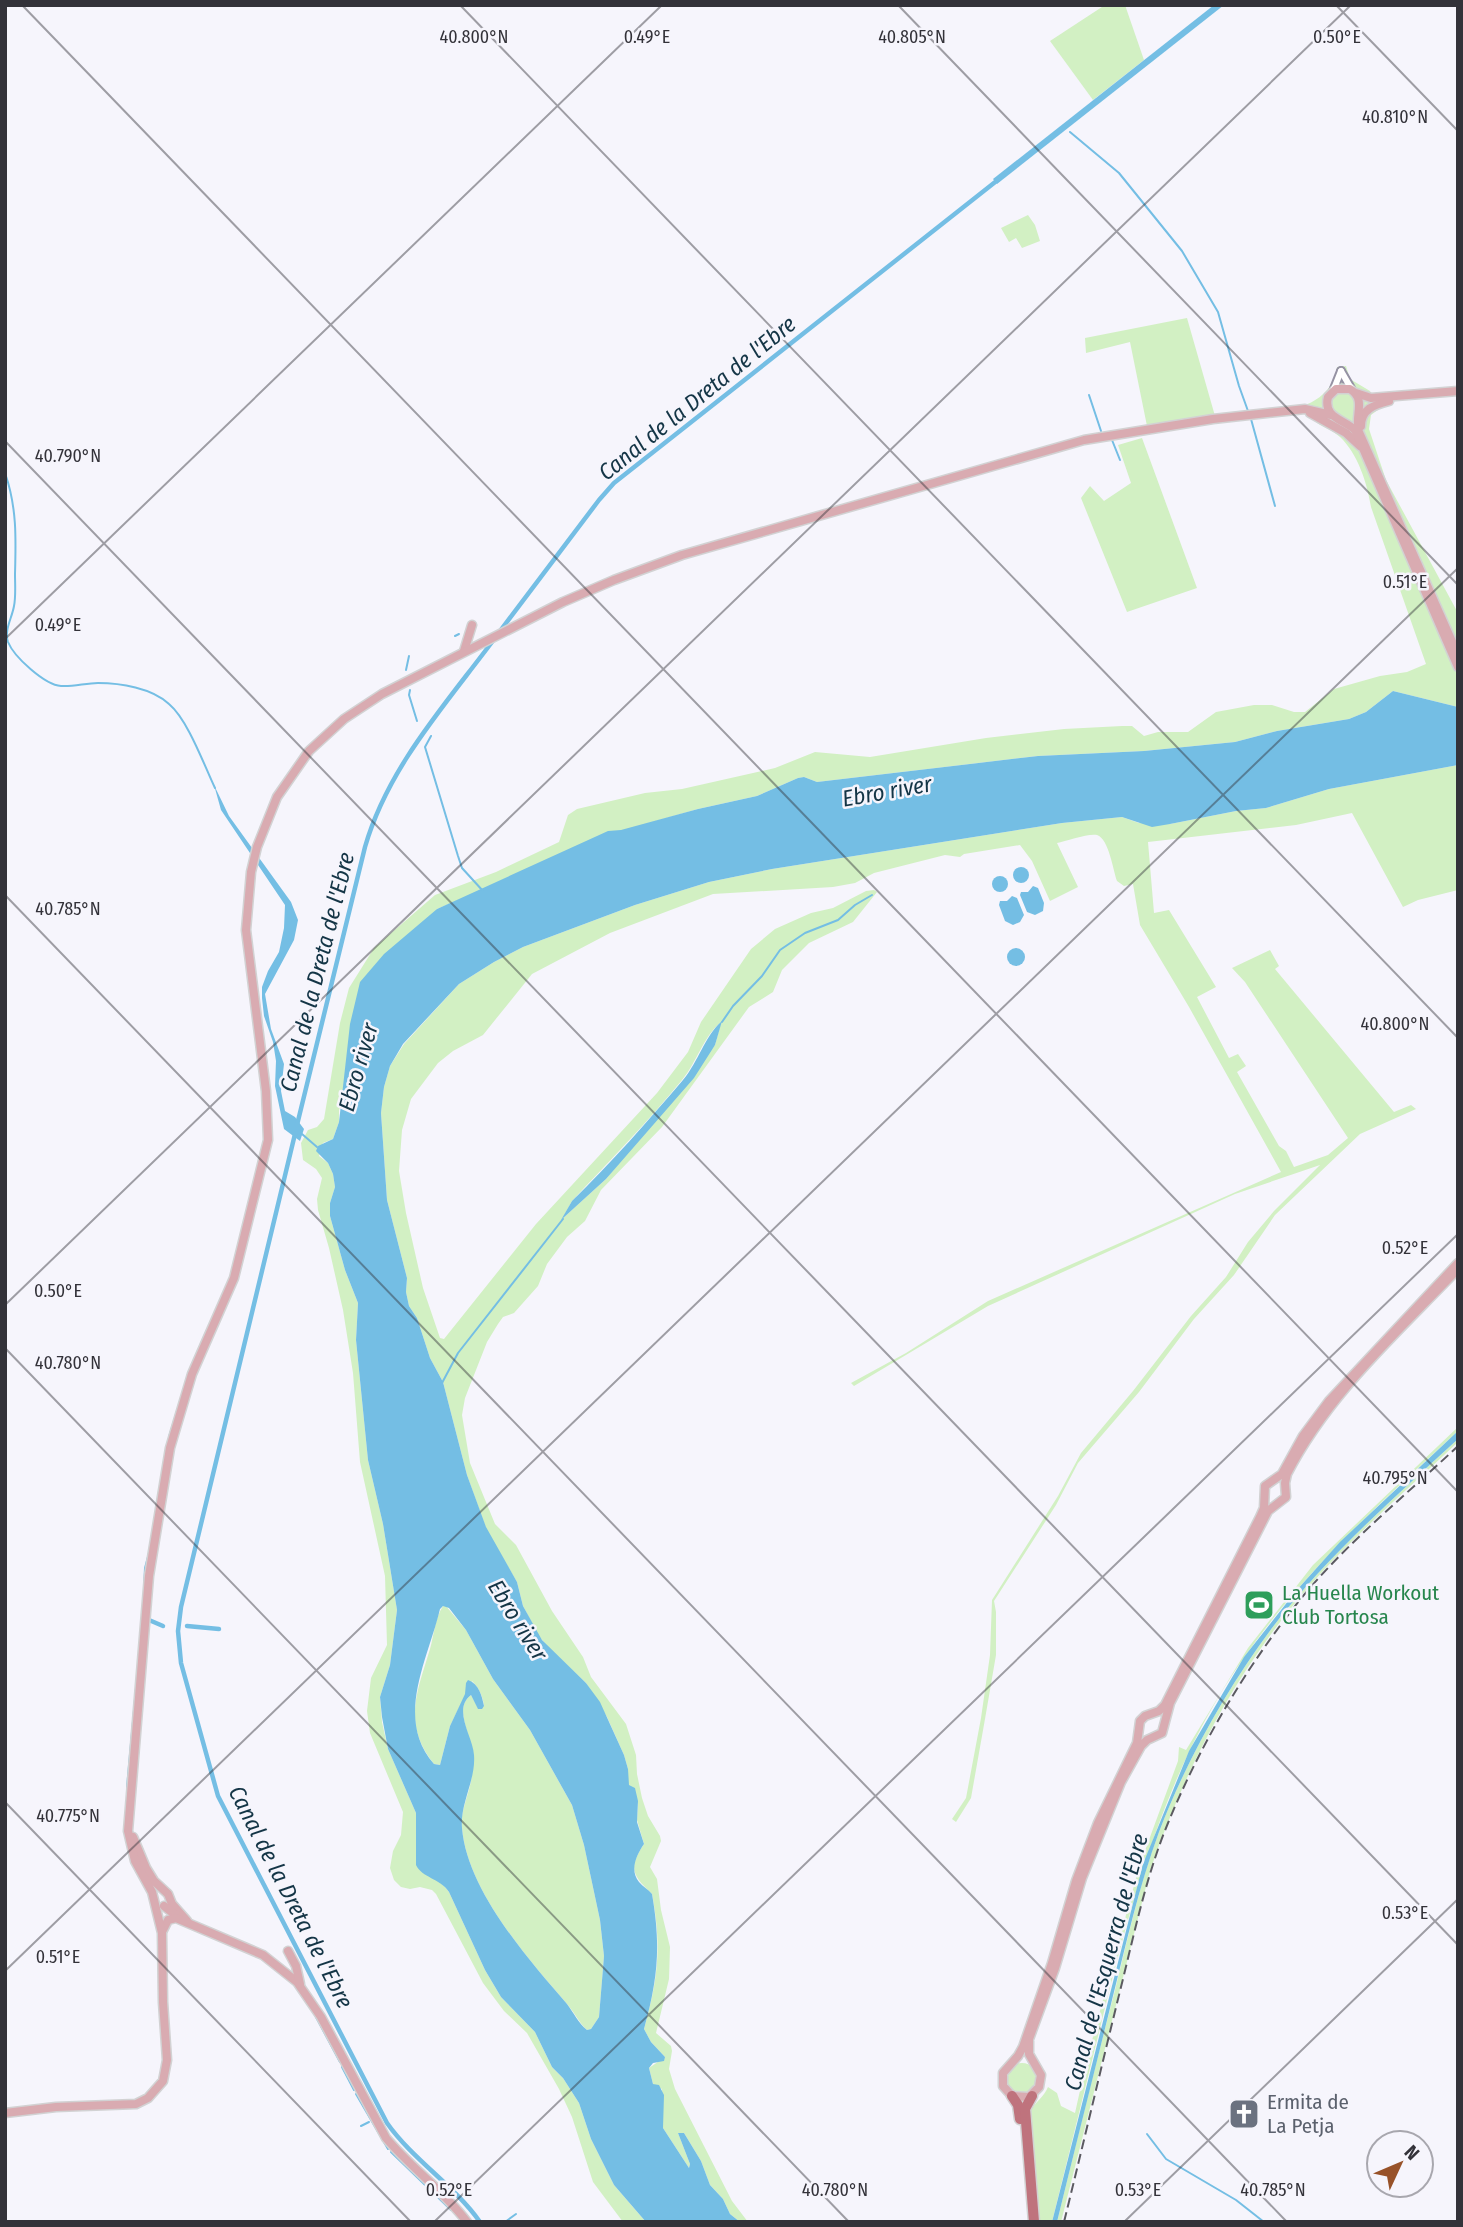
<svg xmlns="http://www.w3.org/2000/svg" width="1463" height="2227" viewBox="0 0 1463 2227" font-family="'Fira Sans Condensed',sans-serif">
  <style>
    .green { fill: #d2f0c3; fill-rule: evenodd }
    .water { fill: #74bee4; fill-rule: evenodd }
    .lines { fill: none; stroke-linecap: round; stroke-linejoin: round }
    .stream { stroke: #74bee4; stroke-width: 2 }
    .canal { stroke: #74bee4; stroke-width: 4.5 }
    .minor-casing { stroke: #9592a3; stroke-width: 10 }
    .major-casing { stroke: #d2d2d3; stroke-width: 11 }
    .highway-casing { stroke: #d2d2d3; stroke-width: 13 }
    .minor { stroke: #fff; stroke-width: 6 }
    .major { stroke: #d9abb1; stroke-width: 8 }
    .highway { stroke: #bf737d; stroke-width: 10 }
    .rail { stroke: #5b5a61; stroke-width: 2; stroke-dasharray: 10 5; stroke-linecap: butt }
    .ticks { fill: none; stroke: #333239; stroke-width: 2; stroke-opacity: 0.45 }
    .labels { text-anchor: middle; dominant-baseline: central; stroke-width: 5; stroke-linejoin: round; paint-order: stroke }
    .leisure-label { font-size: 21px; fill: #27864d; stroke: #f6f5fc; text-anchor: start }
    .worship-label { font-size: 21px; fill: #5b616d; stroke: #f6f5fc; text-anchor: start }
    .water-label { font-size: 23px; font-style: italic; fill: #143546; stroke: #f6f5fc }
    .ticks-label { font-size: 18px; text-anchor: middle; fill: #333239; stroke: #f6f5fc; stroke-width: 5; stroke-linejoin: round; paint-order: stroke }
  </style>
  <rect width="100%" height="100%" fill="#f6f5fc"/>
  <g class="green">
    <polygon points="1105,5 1125,5 1144,60 1093,100 1050,41"/>
    <polygon points="1028,215 1035,225 1040,241 1022,248 1016,238 1009,242 1001,228"/>
    <polygon points="1187,318 1215,416 1147,426 1130,342 1086,353 1085,338"/>
    <path d="M1346,366L1350,379L1370,391L1379,409L1371,415L1369,429L1386,480L1458,613V707L1393,691L1366,712L1349,719L1277,731L1235,742L1144,751L1038,756L817,782L804,777L798,778L757,796L698,809L621,831L437,909L339,1110V1122L333,1139L323,1143L319,1156L328,1163L333,1174L335,1187L330,1203V1216L345,1270L358,1303L356,1340L368,1460L383,1524L397,1610L390,1665L380,1697L382,1722L388,1749L416,1813V1864C427,1874 441,1880 449,1892L485,1970L501,1997L535,2032L552,2067L563,2078L579,2103L591,2139L614,2185L646,2222H623L593,2182L572,2117L559,2089L527,2033L504,2011L483,1983L436,1894L432,1890L420,1887L410,1889L401,1887L394,1880L390,1868L393,1851L401,1835L403,1812L370,1733L367,1711L371,1678L387,1645L385,1576L360,1462L353,1373L343,1310L329,1248L318,1210L317,1199L322,1178L316,1169L303,1160L301,1143L308,1130L317,1127L324,1119L340,1023L349,988L374,948L435,895L496,872L559,842L568,815L577,809L645,793L682,789L753,773L775,768L815,752L870,757L986,738L1064,729L1122,726H1132L1144,736L1158,732H1188L1216,712L1254,705H1272L1294,712H1305L1334,689L1380,676L1407,672L1426,664L1371,507C1367,483 1358,454 1340,437C1325,424 1312,427 1305,405C1322,399 1335,385 1337,367Z"/>
    <polygon points="1142,438 1197,588 1127,612 1081,498 1090,486 1104,501 1131,483 1118,445"/>
    <path d="M1458,765V890L1418,900L1403,907L1352,813L1296,825L1148,842L1154,913L1169,910L1216,987L1197,997L1229,1058L1238,1054L1246,1066L1237,1072L1279,1146L1286,1151L1294,1167L1328,1155L1348,1138L1245,982L1232,968L1270,950L1279,966L1275,969L1394,1112L1411,1105L1416,1109L1360,1134L1275,1215L1234,1275L1194,1319L1139,1392L1078,1463L1056,1505L994,1601L996,1612V1655L985,1719L971,1798L956,1822L952,1819L966,1798L981,1718L990,1655L992,1600L1058,1496L1081,1453L1133,1391L1191,1316L1226,1277L1248,1242L1274,1211L1320,1165L1235,1194L988,1306L854,1386L851,1383L906,1353L988,1301L1281,1172L1189,1007L1140,925L1133,884L1124,886L1117,881C1113,870 1109,839 1097,835C1089,833 1066,841 1057,843L1078,887L1050,901L1032,861L1020,845L964,854L960,857L945,855L874,873L855,883L833,887L713,894L610,933L532,974L483,1035L453,1051L438,1063L411,1099L402,1130L399,1171L406,1213L423,1288L440,1338L444,1339L536,1224L657,1093L688,1052L701,1022L751,949L775,929L811,913L833,908L866,891L874,890L877,892L853,922L809,943L782,970L773,992L749,1007L662,1127L601,1190L585,1221L567,1237L547,1264L538,1286L514,1313L503,1317L498,1324L487,1342L465,1398L462,1415L470,1463L495,1524L516,1545L552,1611L583,1657L591,1677L626,1724L636,1755L637,1774L642,1798L648,1816L660,1836L661,1841L650,1867L657,1879L661,1910L670,1947L669,1979L656,2033L671,2046L672,2051L669,2069L675,2089L732,2201L748,2222H740L730,2214L723,2199L710,2185L701,2161L684,2133H678L690,2164L689,2168L663,2128L662,2089L653,2084L649,2068L665,2057L651,2042L644,2029C658,1978 662,1947 652,1894C632,1875 628,1868 644,1844L637,1820L638,1804L628,1783V1769L624,1755L607,1717L586,1683L548,1647L539,1636L523,1606L517,1582L487,1531L467,1475L443,1382L430,1358L417,1318L409,1306L406,1292L407,1278L387,1200L381,1113L384,1087L390,1066L404,1044L459,984L494,962L523,947L635,905L709,882L772,869L1062,823L1122,817L1139,823L1170,824L1236,811L1266,808L1329,789ZM721,1022L715,1045L606,1179L562,1219L572,1201C609,1161 648,1122 682,1080C697,1062 703,1037 721,1022Z"/>
    <path d="M1458,1427V1431C1386,1498 1314,1562 1256,1641C1170,1756 1137,1880 1103,2016C1086,2085 1069,2153 1052,2222H1038L1030,2112C1035,2102 1044,2097 1048,2087L1057,2093L1061,2106L1075,2113L1087,2059L1139,1867L1178,1761L1179,1747L1186,1750L1248,1648L1313,1565Z"/>
    <path d="M1458,1439V1442C1405,1492 1348,1540 1301,1596C1233,1677 1184,1771 1150,1871L1061,2222H1057C1076,2144 1095,2067 1115,1990C1128,1937 1140,1882 1159,1832C1187,1759 1226,1690 1272,1628C1326,1557 1393,1499 1458,1439Z"/>
    <path d="M443,1606H446L466,1630L493,1679L530,1730L572,1805L584,1845L600,1920L604,1956L599,2017L591,2029L587,2030C579,2023 575,2013 567,2004C528,1959 467,1890 462,1828C460,1812 468,1797 471,1781C473,1772 471,1760 471,1750C471,1733 453,1708 471,1695L478,1708L484,1706C483,1697 479,1688 472,1681L450,1726L440,1765L434,1764C402,1724 417,1692 430,1649C434,1635 435,1618 443,1606Z"/>
    <circle cx="1022" cy="2079" r="16"/>
  </g>
  <g class="water">
    <polygon points="1214,5 1224,5 997,184 993,179"/>
    <path d="M1393,691L1458,707V765L1329,789L1266,808L1236,811L1170,824L1152,827L1122,817L1062,823L772,869L709,882L635,905L523,947L494,962L459,984L403,1044L390,1066L384,1087L381,1113L387,1200L407,1278L406,1292L409,1306L417,1318L430,1358L443,1382L467,1475L486,1527L517,1582L523,1606L542,1640L586,1683L600,1702L624,1755L628,1769L629,1785L635,1788L638,1801L637,1822L644,1844C637,1854 629,1870 639,1882C643,1887 648,1889 652,1894C661,1946 658,1978 644,2029L651,2042L665,2057L664,2061L653,2063L649,2068L653,2084L659,2085L664,2095L663,2128L689,2168L690,2164L678,2133H684L701,2161L710,2185L723,2199L730,2214L740,2222H646L614,2185L591,2139L579,2103L563,2078L552,2067L535,2032L501,1997L485,1970L449,1892C440,1878 422,1878 416,1865V1813L388,1749L382,1717L380,1697L390,1665L397,1610L383,1524L368,1460L356,1340L358,1303L345,1270L330,1216V1203L335,1187L333,1174L328,1163L316,1151L318,1146L333,1139L339,1122L350,1024L360,982L384,954L437,909L608,831L621,830L698,809L757,796L798,778L804,777L817,782L1038,756L1144,751L1235,742L1277,731L1349,719L1366,712ZM443,1606L449,1608L466,1630L493,1679L530,1730L572,1805L584,1845L600,1920L604,1956L599,2017L591,2029L587,2030C578,2023 574,2013 567,2004C528,1959 467,1890 462,1828C460,1803 476,1780 474,1755C473,1737 452,1709 471,1695L478,1709H482L484,1706C482,1696 479,1684 468,1680L466,1683L465,1694L450,1726L440,1765L434,1764C394,1718 428,1660 440,1609Z"/>
    <polygon points="214,785 229,816 291,902 298,920 294,940 265,994 271,1029 284,1064 281,1091 285,1111 295,1117 304,1129 300,1141 284,1129 275,1086 276,1061 273,1042 264,1016 262,998 262,987 268,971 279,952 284,928 285,905 221,810"/>
    <circle cx="1021" cy="875" r="8"/>
    <circle cx="1000" cy="884" r="8"/>
    <polygon points="1033,886 1038,888 1044,903 1043,911 1035,915 1027,912 1020,895 1021,892 1028,892"/>
    <polygon points="1012,896 1017,898 1024,915 1020,922 1013,925 1005,921 999,905 1000,901 1007,901"/>
    <circle cx="1016" cy="957" r="9"/>
    <path d="M722,1021L715,1045L694,1078L606,1179L561,1220L572,1201C611,1163 648,1121 683,1080C699,1061 704,1037 722,1021Z"/>
    <path d="M1458,1431V1439C1393,1499 1326,1557 1272,1628C1226,1690 1187,1759 1159,1832C1139,1886 1126,1944 1112,2000C1094,2074 1075,2148 1057,2222H1052L1143,1864L1189,1751L1244,1657L1296,1591L1340,1542Z"/>
  </g>
  <g class="lines">
    <g class="stream">
      <polyline points="1070,132 1119,173 1182,251 1218,312 1239,386 1248,411"/>
      <polyline points="1089,395 1101,431"/>
      <polyline points="1251,419 1275,506"/>
      <polyline points="1112,440 1120,460"/>
      <path d="M5,473C17,507 16,539 15,574C15,584 16,596 14,606C12,618 4,630 8,642C14,657 45,685 61,686C73,687 86,683 98,683C120,683 152,688 169,704C188,720 204,765 215,788"/>
      <polyline points="455,636 459,634"/>
      <polyline points="406,670 409,656"/>
      <polyline points="410,690 409,695 417,721"/>
      <polyline points="431,736 425,747 458,856 462,868 483,891"/>
      <polyline points="722,1022 733,1006 762,976 780,950 805,933 838,920 855,905 872,895"/>
      <polyline points="302,1134 317,1147"/>
      <polyline points="191,1367 207,1330"/>
      <polyline points="442,1383 458,1353 563,1219"/>
      <polyline points="169,1437 187,1379"/>
      <polyline points="144,1588 145,1568 149,1553"/>
      <polyline points="127,1787 138,1666"/>
      <polyline points="316,2017 340,2062"/>
      <polyline points="342,2067 354,2090"/>
      <polyline points="356,2094 388,2149"/>
      <polyline points="361,2126 369,2122"/>
      <polyline points="1147,2134 1166,2159 1236,2200 1264,2222"/>
      <polyline points="391,2152 451,2210"/>
      <polyline points="505,2222 516,2214"/>
    </g>
    <g class="canal">
      <polyline points="500,631 599,500 614,483 999,179"/>
      <path d="M297,1125L365,847C388,767 446,704 495,638"/>
      <path d="M295,1134L181,1607L178,1631L181,1663L218,1796L387,2123C413,2160 454,2185 480,2222"/>
      <polyline points="149,1620 163,1626"/>
      <polyline points="187,1626 219,1629"/>
    </g>
    <g class="minor-casing">
      <g id="minor">
        <polyline points="1341,371 1352,390"/>
        <polyline points="1333,391 1341,371"/>
      </g>
    </g>
    <g class="major-casing">
      <g id="major">
        <polyline points="1356,393 1371,398 1458,391"/>
        <polyline points="1310,413 1346,433 1360,446"/>
        <path d="M1361,426C1361,409 1374,405 1389,401"/>
        <polyline points="464,651 472,625"/>
        <path d="M1458,655L1359,432C1354,415 1367,400 1350,389H1336L1328,397C1323,418 1343,419 1355,430L1458,667"/>
        <path d="M1458,1263L1329,1401L1303,1436L1282,1474L1265,1486L1264,1508L1260,1517L1165,1705L1159,1711L1145,1716L1140,1721L1137,1743L1098,1823L1076,1881L1052,1963L1023,2047L1018,2056L1003,2073V2086L1012,2096L1029,2097L1039,2087L1041,2075L1029,2054V2039L1055,1968L1082,1878L1121,1782L1141,1746L1147,1740L1162,1733L1170,1703L1268,1511L1286,1497L1285,1483L1287,1474C1328,1394 1397,1333 1458,1269"/>
        <polyline points="133,1837 146,1868 154,1881 168,1894 172,1904 187,1921"/>
        <polyline points="164,1906 178,1917"/>
        <path d="M163,1930L168,1920L176,1918L263,1955L297,1982L321,2017L386,2138C411,2168 444,2191 467,2222"/>
        <polyline points="288,1951 296,1966 300,1984"/>
        <polyline points="5,2113 56,2107 136,2104 148,2098 163,2081 167,2060 163,2002 162,1933 152,1892 135,1861 128,1831 149,1576 170,1448 192,1374 234,1278 268,1140 266,1091 246,930 251,872 257,847 277,797 309,751 344,719 382,694 563,602 614,580 682,555 1084,440 1213,419 1305,409 1331,415"/>
      </g>
    </g>
    <g class="highway-casing">
      <g id="highway">
        <polyline points="1012,2096 1018,2105 1020,2119"/>
        <polyline points="1032,2096 1025,2109 1034,2222"/>
      </g>
    </g>
    <use href="#minor" class="minor"/>
    <use href="#major" class="major"/>
    <use href="#highway" class="highway"/>
    <path class="rail" d="M1064,2222C1083,2145 1101,2068 1120,1991C1134,1935 1146,1876 1168,1823C1201,1743 1245,1669 1299,1601C1345,1544 1405,1496 1458,1446"/>
  </g>
  <path class="ticks" d="M22,5L1458,1492M460,5L1458,1038M898,5L1458,585M1336,5L1458,131M5,441L1458,1945M5,639L662,5M5,895L1287,2222M5,1305L1351,5M5,1348L849,2222M5,1802L411,2222M5,1971L1458,568M434,2222L1458,1234M1124,2222L1458,1899"/>
  <defs>
    <g id="stadium-square" transform="scale(1.575)"><rect x="-9" y="-9" width="18" height="18" rx="4" fill="#2e9e5b" stroke="#f6f5fc"/><path d="M0-5a6.5 5 0 1 0 0 10a6.5 5 0 1 0 0-10ZM-3.5-1.8h7v3.6h-7Z" fill="#fff"/></g>
    <g id="church-square" transform="scale(1.575)"><rect x="-9" y="-9" width="18" height="18" rx="4" fill="#6b7280" stroke="#f6f5fc"/><path d="M-1.2-6h2.4v3.5h3.3v2.4h-3.3V6h-2.4V-.1h-3.3v-2.4h3.3Z" fill="#fff"/></g>
  </defs>
  <g fill-rule="evenodd">
    <use href="#stadium-square" x="1259" y="1605"/>
    <use href="#church-square" x="1244" y="2114"/>
  </g>
  <g class="labels">
    <g class="leisure-label">
      <text x="1282" y="1593">La Huella Workout<tspan x="1282" dy="24">Club Tortosa</tspan></text>
    </g>
    <g class="worship-label">
      <text x="1267" y="2102">Ermita de<tspan x="1267" dy="24">La Petja</tspan></text>
    </g>
    <g class="water-label">
      <text transform="translate(697 398) rotate(-39)">Canal de la Dreta de l'Ebre</text>
      <text transform="translate(887 791) rotate(-10)">Ebro river</text>
      <text transform="translate(317 972) rotate(-76)">Canal de la Dreta de l'Ebre</text>
      <text transform="translate(358 1067) rotate(-74)">Ebro river</text>
      <text transform="translate(518 1620) rotate(58)">Ebro river</text>
      <text transform="translate(291 1897) rotate(63)">Canal de la Dreta de l'Ebre</text>
      <text transform="translate(1106 1962) rotate(-75)">Canal de l'Esquerra de l'Ebre</text>
    </g>
  </g>
  <g class="ticks-label">
    <text x="647" y="43">0.49°E</text>
    <text x="1337" y="43">0.50°E</text>
    <text x="474" y="43">40.800°N</text>
    <text x="912" y="43">40.805°N</text>
    <text x="1395" y="123">40.810°N</text>
    <text x="68" y="462">40.790°N</text>
    <text x="1405" y="588">0.51°E</text>
    <text x="58" y="631">0.49°E</text>
    <text x="68" y="915">40.785°N</text>
    <text x="1395" y="1030">40.800°N</text>
    <text x="1405" y="1254">0.52°E</text>
    <text x="58" y="1297">0.50°E</text>
    <text x="68" y="1369">40.780°N</text>
    <text x="1395" y="1484">40.795°N</text>
    <text x="68" y="1822">40.775°N</text>
    <text x="1405" y="1919">0.53°E</text>
    <text x="58" y="1963">0.51°E</text>
    <text x="835" y="2196">40.780°N</text>
    <text x="1273" y="2196">40.785°N</text>
    <text x="449" y="2196">0.52°E</text>
    <text x="1138" y="2196">0.53°E</text>
  </g>
  <rect width="1463" height="2227" fill="none" stroke="#333239" stroke-width="14"/>
  <g transform="translate(1400 2164) rotate(46)"><circle r="33" fill="#f6f5fc" stroke="#a8a7ae" stroke-width="2"/>
  <path d="M0-5L12 26L0 18L-12 26Z" fill="#985229"/>
  <text y="-10" font-size="19" font-weight="bold" text-anchor="middle" fill="#333239">N</text>
  </g>
</svg>
